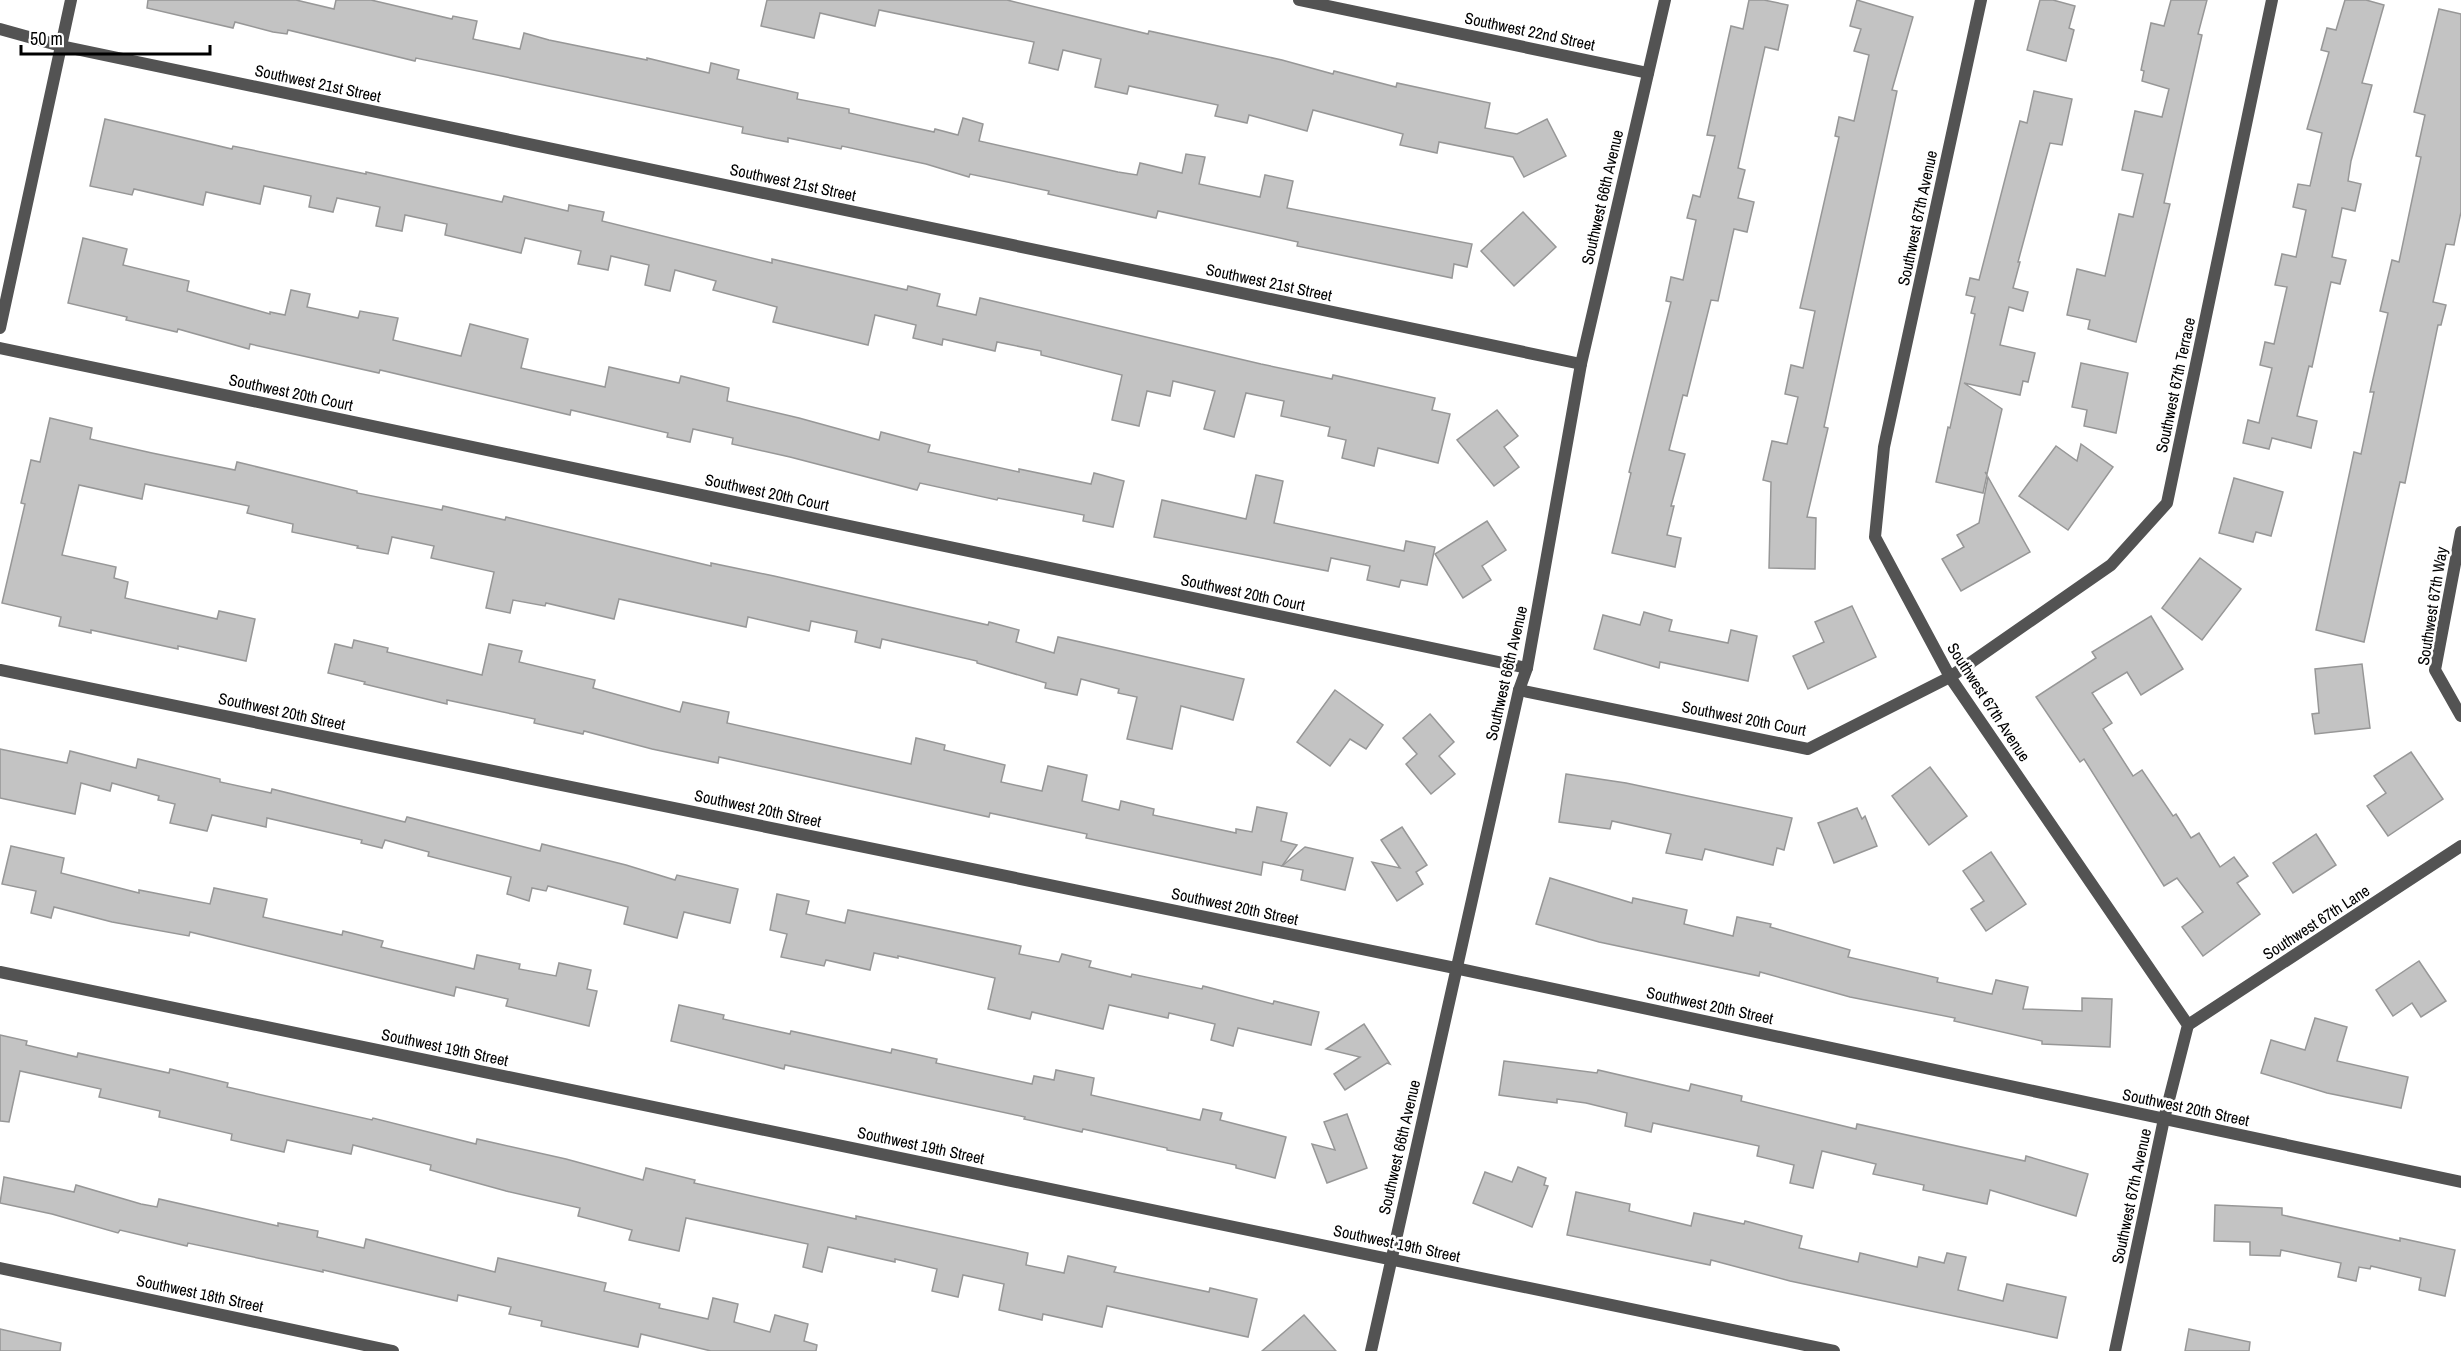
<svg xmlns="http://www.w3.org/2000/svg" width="2461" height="1351" viewBox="0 0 2461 1351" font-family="'Archivo Narrow',sans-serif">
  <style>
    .building { fill: #c3c3c3; stroke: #979797; stroke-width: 1.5 }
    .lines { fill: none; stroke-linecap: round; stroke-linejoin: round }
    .street { stroke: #535353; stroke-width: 12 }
    .labels { text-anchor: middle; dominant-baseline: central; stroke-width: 5; stroke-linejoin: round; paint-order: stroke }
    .street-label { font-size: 16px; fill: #000; stroke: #fff }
  </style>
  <rect width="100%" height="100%" fill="#fff"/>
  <g class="building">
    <polygon points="148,0 296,0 334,9 336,0 371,0 452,19 453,16 477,21 473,39 520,49 524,33 549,40 647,60 647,58 709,73 711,63 739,70 737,79 798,93 797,99 849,109 849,113 934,132 935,129 958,135 963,118 983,124 979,141 1118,172 1137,175 1140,163 1182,173 1186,154 1205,157 1199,184 1260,197 1265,175 1293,181 1287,208 1472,244 1467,267 1454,264 1452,278 1297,246 1298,242 1158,211 1156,218 1048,194 1049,191 970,174 969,177 926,164 842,146 841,149 788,138 788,142 742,133 743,127 416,58 415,61 288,30 287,34 273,32 235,22 233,28 147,8"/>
    <polygon points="767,0 1007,0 1148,34 1149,31 1282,60 1333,74 1334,71 1396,87 1397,83 1490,103 1485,128 1517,134 1547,119 1566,156 1524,177 1513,157 1439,142 1437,153 1400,145 1403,134 1313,110 1307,131 1249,115 1247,123 1215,116 1218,105 1129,86 1127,94 1095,87 1101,59 1063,50 1058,70 1029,63 1034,42 879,10 875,26 820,13 814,38 761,26"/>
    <polygon points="1749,0 1764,0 1788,5 1778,50 1765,47 1738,168 1745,170 1738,198 1754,202 1747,232 1734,229 1718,301 1711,300 1687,396 1683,395 1669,450 1685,454 1671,506 1674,506 1667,535 1681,538 1675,567 1612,553 1631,473 1629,472 1671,302 1666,301 1671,277 1683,280 1696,220 1687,218 1693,195 1700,197 1715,136 1707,135 1731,26 1743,29"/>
    <polygon points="1857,0 1913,17 1892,90 1897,91 1824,427 1828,428 1807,517 1816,518 1815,569 1769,568 1771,482 1763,480 1772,441 1787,444 1798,397 1785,394 1791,365 1803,368 1815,311 1800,308 1839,137 1835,136 1839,117 1854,121 1869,55 1854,51 1861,29 1850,26"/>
    <polygon points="2040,0 2053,0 2075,6 2069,28 2074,30 2066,61 2027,50"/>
    <polygon points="2171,0 2207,0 2198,34 2202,35 2164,203 2170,204 2136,342 2088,329 2090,320 2067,315 2077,269 2105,276 2119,214 2133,217 2143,174 2122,170 2135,111 2162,117 2169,89 2142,81 2144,71 2141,70 2151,23 2164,26"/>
    <polygon points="2345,0 2366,0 2384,5 2362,83 2372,85 2351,161 2348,181 2361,184 2355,211 2342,208 2332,257 2346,260 2340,284 2331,282 2312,367 2309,366 2297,416 2317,421 2311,448 2272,438 2269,449 2243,443 2248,420 2259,423 2272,368 2260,365 2265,342 2274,344 2287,287 2275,285 2282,254 2296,257 2306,210 2293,207 2298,184 2310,186 2322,133 2307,129 2329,52 2321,50 2327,28 2336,30"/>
    <polygon points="2439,9 2461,14 2461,212 2454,245 2446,244 2433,302 2446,305 2441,325 2438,325 2405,483 2400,482 2364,642 2316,630 2354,452 2361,454 2374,392 2370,392 2388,313 2380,311 2392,260 2399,262 2421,157 2416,156 2425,115 2414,112"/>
    <polygon points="2034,91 2072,99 2062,145 2050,143 2018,262 2020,262 2013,288 2028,292 2023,311 2009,307 2000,345 2035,353 2028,382 2023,381 2020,395 1964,383 2002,409 1987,474 1985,472 1987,475 1983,493 1936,482 1948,427 1950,428 1975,314 1971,313 1975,297 1966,295 1970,278 1979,280 2020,121 2027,123"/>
    <polygon points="105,119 232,149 233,146 366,174 366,172 502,202 504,196 568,211 569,205 604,212 602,221 772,263 772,259 907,290 908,286 940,294 937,306 976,315 980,298 1261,364 1332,379 1333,375 1435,398 1432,410 1450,414 1438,463 1378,448 1374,466 1342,458 1346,440 1328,436 1330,427 1281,416 1284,401 1246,393 1234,437 1204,429 1215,391 1173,381 1170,396 1147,391 1139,426 1112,420 1122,375 1041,355 1041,351 997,342 995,351 943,339 942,345 913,338 916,325 875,315 868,345 773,322 777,307 713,290 716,281 675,270 670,291 645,285 649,265 611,256 608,270 578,264 581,251 525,238 521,253 445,235 447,224 405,215 402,231 376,226 380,207 337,198 333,212 309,207 311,196 264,186 260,204 206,192 203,205 134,189 132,195 90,186"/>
    <polygon points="1523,212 1556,247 1514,286 1481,251"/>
    <polygon points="83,238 127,249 123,265 189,281 187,291 270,314 270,312 285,315 291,290 310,294 307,307 358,318 360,311 398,318 393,340 461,356 470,324 528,339 521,368 605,387 609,367 679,383 681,376 729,388 727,401 799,418 879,440 881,432 930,445 928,452 1019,472 1019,469 1091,484 1094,473 1124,481 1113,527 1083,521 1084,515 998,498 997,500 920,483 917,490 790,457 732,444 733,438 693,429 690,442 667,437 668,433 571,410 570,415 380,370 379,373 250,344 249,349 178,329 177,332 126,320 127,317 68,303"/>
    <polygon points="2081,363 2128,373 2116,433 2084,426 2087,410 2072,407"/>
    <polygon points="1497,410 1518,436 1504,447 1519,467 1494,486 1457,440"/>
    <polygon points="50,418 92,428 90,439 152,453 235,470 237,462 357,491 357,493 442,510 443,506 505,520 506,517 711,566 711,563 774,576 988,625 989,622 1019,630 1016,642 1054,653 1058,637 1244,679 1233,720 1181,706 1172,749 1127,739 1137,697 1118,693 1119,689 1081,679 1077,695 1045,688 1046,683 977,663 977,661 882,639 880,648 855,642 857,631 811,621 809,631 748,617 746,627 619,599 614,619 546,603 545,606 513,600 510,613 486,608 494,572 431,558 434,546 392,537 388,554 357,548 358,546 292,532 293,524 247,513 249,506 145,484 142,499 79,485 62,555 116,567 114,578 128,582 125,598 217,619 219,611 255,619 246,661 178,646 178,649 91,630 91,633 59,626 61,617 2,603 25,504 21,503 31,460 40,462"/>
    <polygon points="2081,444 2113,467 2068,530 2019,496 2056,446 2077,461"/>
    <polygon points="1256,475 1283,481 1274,523 1404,551 1406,541 1435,547 1427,585 1401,580 1399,587 1367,580 1370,566 1331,558 1328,571 1154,537 1162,500 1246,519"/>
    <polygon points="1988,477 2030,552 1961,591 1942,559 1964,547 1957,535 1979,523"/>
    <polygon points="2234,478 2283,492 2271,536 2256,532 2253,542 2219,533"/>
    <polygon points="1487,521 1506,550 1482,566 1491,580 1463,598 1435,554"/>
    <polygon points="2200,558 2241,589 2202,640 2162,608"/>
    <polygon points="1852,606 1876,657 1808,689 1793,656 1824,642 1815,622"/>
    <polygon points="1644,612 1672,620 1669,631 1728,643 1731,630 1757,636 1748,681 1660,662 1659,668 1594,649 1603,615 1640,625"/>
    <polygon points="2151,616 2183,669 2141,695 2127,672 2092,693 2112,723 2103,729 2133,776 2142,770 2173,816 2176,814 2191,838 2199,833 2220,867 2234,857 2248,876 2237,883 2260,914 2203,956 2182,927 2203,912 2177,878 2164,886 2084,759 2080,762 2036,697 2096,658 2092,652"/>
    <polygon points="354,640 388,648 387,652 482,675 489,644 522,651 519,662 595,680 593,688 680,712 683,702 729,712 727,723 911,764 916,738 945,745 944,750 1005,765 1001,782 1042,791 1048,766 1087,775 1082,801 1119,810 1121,801 1154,809 1153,815 1236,833 1236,829 1252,832 1257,807 1287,813 1281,841 1297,845 1282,866 1263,862 1261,875 1086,838 1087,834 990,813 989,817 719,757 718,763 652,749 584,731 583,734 534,723 535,719 447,700 447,704 364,684 365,682 328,673 335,644 352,648"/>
    <polygon points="2362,664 2370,728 2315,734 2312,714 2319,713 2315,669"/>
    <polygon points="1335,690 1383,725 1366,749 1350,739 1330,766 1297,742"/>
    <polygon points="1430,714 1454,742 1439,756 1455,774 1431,794 1406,764 1417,754 1403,738"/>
    <polygon points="0,749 67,763 70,751 136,768 138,759 220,779 220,782 271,793 272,789 405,822 407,817 540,851 542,844 626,865 675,880 677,875 738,889 730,923 684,912 677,938 624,924 628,907 548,886 546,891 532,888 529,901 507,894 511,877 428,856 429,852 385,840 382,848 361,843 362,840 267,818 266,827 212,815 207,831 170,823 175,804 158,800 159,796 112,783 110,791 81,783 75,814 0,798"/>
    <polygon points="2411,752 2443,799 2388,836 2367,806 2386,793 2374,776"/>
    <polygon points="1930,767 1967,816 1929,845 1892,796"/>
    <polygon points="1566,774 1626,783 1792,818 1784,850 1777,848 1773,865 1705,849 1702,860 1666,853 1671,834 1612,821 1610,829 1559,822"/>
    <polygon points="1857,808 1862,819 1865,816 1877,846 1834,863 1818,823"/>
    <polygon points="1402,827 1427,865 1416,872 1423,884 1397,901 1372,862 1400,868 1381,840"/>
    <polygon points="2316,834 2336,865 2293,893 2273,863"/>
    <polygon points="11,846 64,858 61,873 139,893 139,890 210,904 214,888 267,899 263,917 342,935 343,931 383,941 381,947 474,969 477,955 520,964 519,969 556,976 559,963 591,970 587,989 597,991 589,1026 506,1006 508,999 456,987 454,996 190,932 189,936 112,922 54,907 51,918 31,913 36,891 2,884"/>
    <polygon points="1305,847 1353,858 1345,890 1301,880 1303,870 1282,866"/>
    <polygon points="1991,852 2026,904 1986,931 1971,909 1984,901 1963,871"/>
    <polygon points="1550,878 1632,903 1633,898 1687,910 1684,924 1733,936 1737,917 1771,924 1770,927 1850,950 1848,957 1938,978 1937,982 1992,994 1996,980 2028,987 2023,1009 2082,1011 2082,998 2112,999 2110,1047 2042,1044 2042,1041 1954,1021 1955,1018 1850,997 1760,972 1759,976 1599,942 1536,924"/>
    <polygon points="777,894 809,901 806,914 845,923 848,910 1021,946 1019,954 1059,962 1062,954 1091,961 1089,967 1131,977 1132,974 1202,989 1203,986 1273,1004 1274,1001 1319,1012 1311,1045 1238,1028 1233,1046 1211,1040 1215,1024 1169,1013 1168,1018 1109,1005 1103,1029 1032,1012 1030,1019 988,1009 995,978 898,956 898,958 874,953 870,970 826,960 824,966 781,957 787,934 770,930"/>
    <polygon points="2419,961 2446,1001 2421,1017 2412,1003 2393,1016 2376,990"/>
    <polygon points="679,1005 724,1015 723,1019 790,1034 791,1031 891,1053 892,1049 937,1059 936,1063 1032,1084 1034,1076 1054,1080 1056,1070 1094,1078 1091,1095 1200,1120 1203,1109 1222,1113 1220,1120 1286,1137 1275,1178 1236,1168 1236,1165 1167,1150 1167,1148 1083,1129 1082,1132 1024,1119 1025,1117 785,1065 784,1069 671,1041"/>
    <polygon points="2315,1018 2347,1027 2337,1061 2408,1077 2401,1108 2327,1093 2261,1073 2271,1040 2305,1050"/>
    <polygon points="1364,1024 1390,1064 1387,1063 1345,1090 1334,1074 1360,1057 1326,1049"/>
    <polygon points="0,1035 27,1041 26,1045 77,1057 78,1053 169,1073 170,1069 228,1083 227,1087 372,1120 373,1118 476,1144 477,1139 566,1159 643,1180 646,1168 695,1180 694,1183 792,1205 856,1219 856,1216 1028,1253 1026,1265 1064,1273 1068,1256 1116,1267 1114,1272 1209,1292 1210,1288 1257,1299 1248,1337 1107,1306 1102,1327 1043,1314 1042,1320 999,1310 1004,1284 963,1275 958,1297 932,1291 937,1269 895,1259 895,1262 828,1247 822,1272 803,1267 808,1244 686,1218 679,1251 629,1240 632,1230 578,1216 580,1208 506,1191 430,1170 431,1165 353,1145 351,1154 287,1140 284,1152 231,1140 232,1134 159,1117 160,1111 99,1097 101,1089 20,1071 9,1122 0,1121"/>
    <polygon points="1504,1061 1597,1073 1598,1070 1689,1091 1691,1084 1742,1096 1741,1101 1856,1129 1857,1124 2025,1161 2026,1156 2088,1174 2076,1216 1990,1190 1987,1204 1923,1190 1924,1185 1873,1174 1876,1164 1822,1151 1813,1188 1790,1183 1794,1165 1757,1156 1759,1146 1653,1123 1651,1132 1625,1126 1627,1113 1586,1103 1557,1099 1557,1103 1499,1095"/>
    <polygon points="1347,1114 1367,1168 1327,1183 1312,1144 1335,1150 1324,1122"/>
    <polygon points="1518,1167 1546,1178 1544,1185 1548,1186 1532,1227 1473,1203 1485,1172 1512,1182"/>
    <polygon points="4,1177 74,1192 76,1185 141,1204 157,1207 159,1199 278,1226 278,1223 318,1231 317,1237 364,1248 366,1239 495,1272 498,1258 606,1283 604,1291 660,1304 659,1308 708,1319 713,1298 738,1304 734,1322 770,1332 775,1315 808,1324 804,1341 817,1345 816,1351 711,1351 641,1334 638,1347 541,1326 542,1321 509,1314 511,1307 458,1295 457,1301 323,1270 323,1272 188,1243 187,1246 120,1230 118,1233 52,1214 0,1203"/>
    <polygon points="1576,1192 1630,1204 1629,1211 1691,1226 1694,1213 1744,1224 1745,1221 1802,1236 1799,1248 1858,1262 1860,1253 1917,1267 1919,1257 1944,1263 1947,1253 1966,1257 1958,1290 2003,1301 2007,1284 2066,1297 2057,1338 1790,1281 1711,1260 1710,1265 1567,1235"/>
    <polygon points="2215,1205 2282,1208 2282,1215 2400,1241 2400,1238 2455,1250 2445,1296 2419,1290 2421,1278 2371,1266 2370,1269 2359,1267 2356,1281 2338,1277 2341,1263 2281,1250 2280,1256 2250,1255 2250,1242 2214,1241"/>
    <polygon points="1304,1315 1336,1351 1262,1351"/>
    <polygon points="0,1329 61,1343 60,1351 0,1351"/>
    <polygon points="2189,1329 2250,1342 2249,1351 2185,1351"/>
  </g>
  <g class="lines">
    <g class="street">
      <polyline points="1299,0 1648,73"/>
      <polyline points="1981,0 1884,447 1875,537 1950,677 2188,1025 2164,1119 2115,1351"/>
      <polyline points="0,29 61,46 1581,364"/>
      <polyline points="0,328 71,0"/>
      <polyline points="0,348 1527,668"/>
      <polyline points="2461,532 2435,670 2461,716"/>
      <polyline points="0,670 1455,968 2461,1182"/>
      <polyline points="1519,690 1808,749 1950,677 2111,565 2167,503 2272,0"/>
      <polyline points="0,972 1834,1351"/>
      <polyline points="2188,1025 2461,846"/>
      <polyline points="0,1268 393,1351"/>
      <polyline points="1371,1351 1519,690 1527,668 1581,364 1665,0"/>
    </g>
  </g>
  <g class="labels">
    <g class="street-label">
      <text transform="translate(1530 31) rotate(12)">Southwest 22nd Street</text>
      <text transform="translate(318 83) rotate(12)">Southwest 21st Street</text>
      <text transform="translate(793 182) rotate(12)">Southwest 21st Street</text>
      <text transform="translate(1602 197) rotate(-77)">Southwest 66th Avenue</text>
      <text transform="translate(1917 218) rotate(-78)">Southwest 67th Avenue</text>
      <text transform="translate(1269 282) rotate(12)">Southwest 21st Street</text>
      <text transform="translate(2175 385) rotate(-78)">Southwest 67th Terrace</text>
      <text transform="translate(291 392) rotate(12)">Southwest 20th Court</text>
      <text transform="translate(767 492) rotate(12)">Southwest 20th Court</text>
      <text transform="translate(1243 592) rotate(12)">Southwest 20th Court</text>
      <text transform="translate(2432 606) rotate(-81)">Southwest 67th Way</text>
      <text transform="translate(1506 673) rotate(-77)">Southwest 66th Avenue</text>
      <text transform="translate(1989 702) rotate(57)">Southwest 67th Avenue</text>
      <text transform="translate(282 711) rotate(12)">Southwest 20th Street</text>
      <text transform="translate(1744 718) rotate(11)">Southwest 20th Court</text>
      <text transform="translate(758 808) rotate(12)">Southwest 20th Street</text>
      <text transform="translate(1235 906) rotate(12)">Southwest 20th Street</text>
      <text transform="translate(2316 922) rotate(-33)">Southwest 67th Lane</text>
      <text transform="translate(1710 1005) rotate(12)">Southwest 20th Street</text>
      <text transform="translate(445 1047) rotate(12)">Southwest 19th Street</text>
      <text transform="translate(2186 1107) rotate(12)">Southwest 20th Street</text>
      <text transform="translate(921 1145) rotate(12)">Southwest 19th Street</text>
      <text transform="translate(1399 1147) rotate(-77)">Southwest 66th Avenue</text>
      <text transform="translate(2131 1196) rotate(-78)">Southwest 67th Avenue</text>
      <text transform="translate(1397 1243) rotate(12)">Southwest 19th Street</text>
      <text transform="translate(200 1293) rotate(12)">Southwest 18th Street</text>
    </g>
  </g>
  <path d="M21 45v9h189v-9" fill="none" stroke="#000000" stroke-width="3"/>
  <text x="30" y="45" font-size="18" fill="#000000" stroke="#ffffff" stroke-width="4.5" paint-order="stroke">50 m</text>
</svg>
